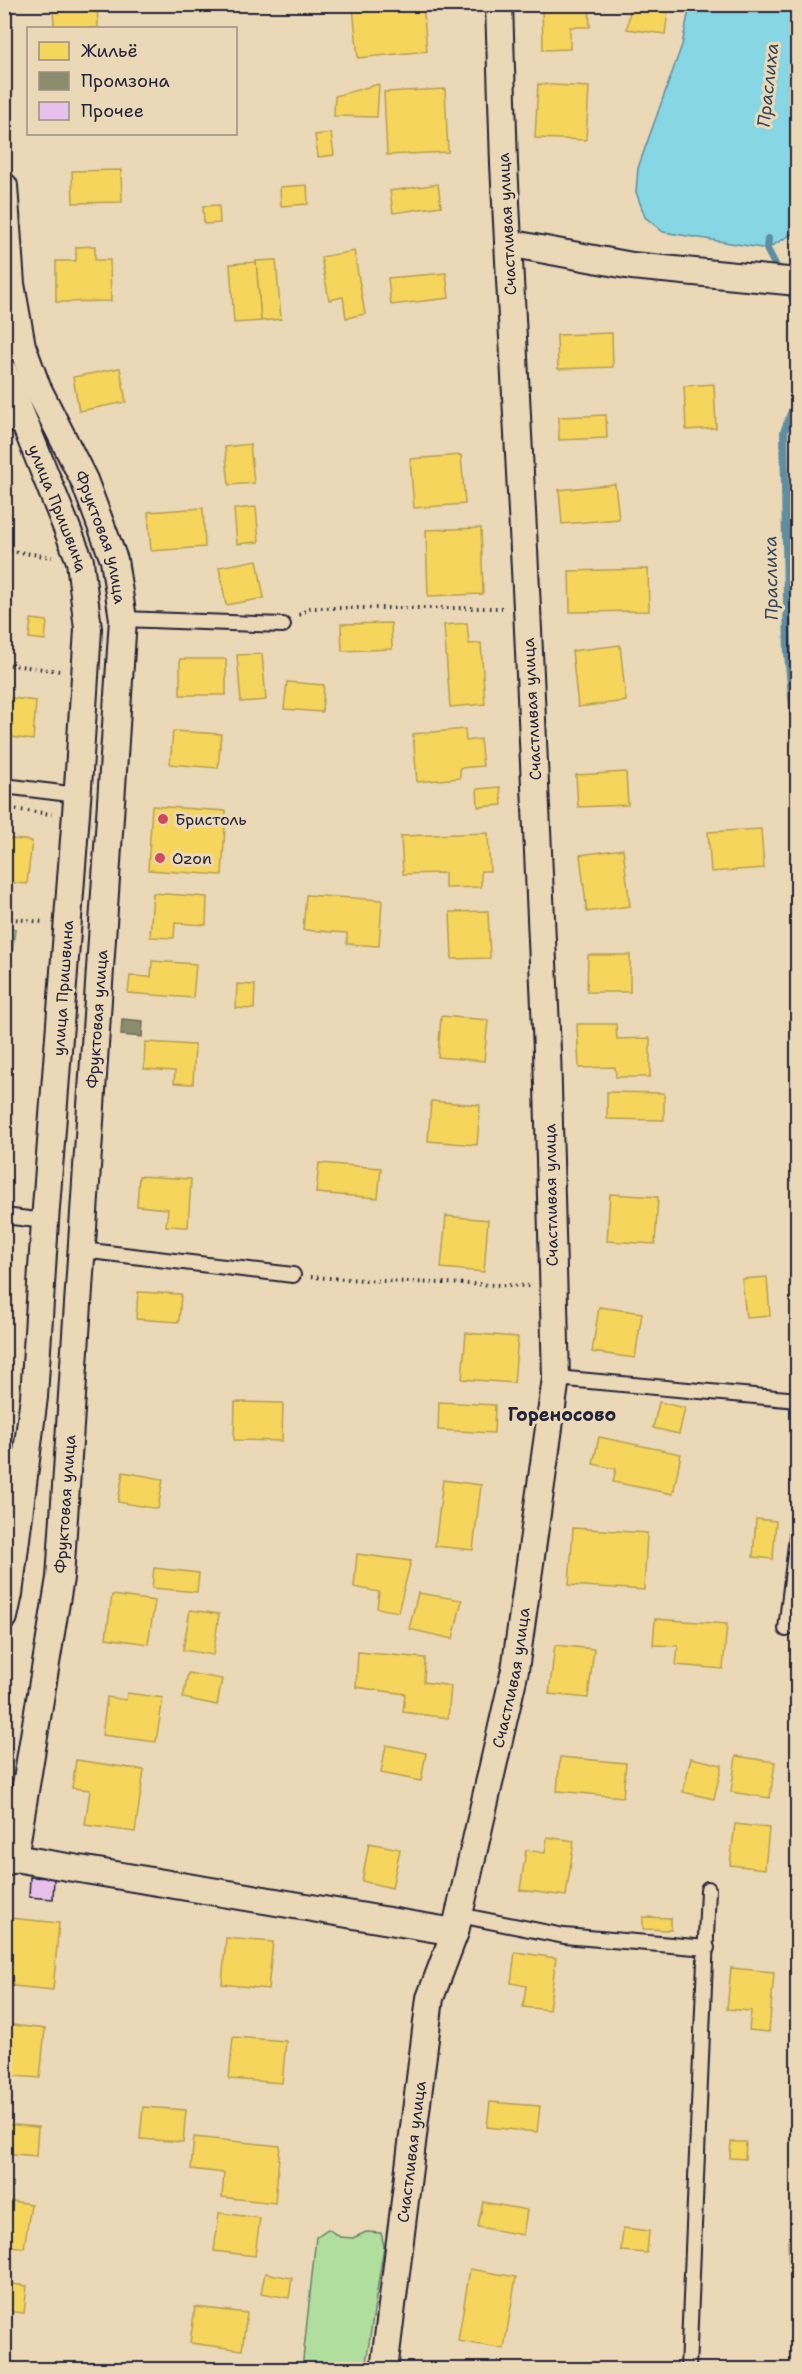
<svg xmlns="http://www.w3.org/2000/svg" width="802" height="2374" viewBox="0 0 802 2374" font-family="'Shantell Sans',sans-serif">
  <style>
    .green { fill: #b0de9d; stroke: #69806c; stroke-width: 1.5 }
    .water { fill: #87d6e3; stroke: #5f8ea0; stroke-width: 1.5 }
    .homes { fill: #f6d55c; stroke: #b69f52; stroke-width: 1.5 }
    .industry { fill: #8c8c6e; stroke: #6c6c5f; stroke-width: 1.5 }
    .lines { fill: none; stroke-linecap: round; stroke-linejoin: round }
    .stream { stroke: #5f8ea0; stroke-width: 8 }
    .building { fill: #e7c1eb; stroke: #22223b; stroke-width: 1.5 }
    .lane-casing { stroke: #22223b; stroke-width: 18 }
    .street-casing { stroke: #22223b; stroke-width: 30 }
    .path { stroke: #22223b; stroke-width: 4; stroke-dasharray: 1.5 4.5; stroke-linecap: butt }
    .lane { stroke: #ebd8b6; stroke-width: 14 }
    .street { stroke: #ebd8b6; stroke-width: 26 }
    .poi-dot { fill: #d1495b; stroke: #ebd8b6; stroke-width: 2 }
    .labels { text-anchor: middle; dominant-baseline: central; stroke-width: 6; stroke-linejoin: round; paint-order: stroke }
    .street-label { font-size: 16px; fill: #22223b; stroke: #ebd8b6 }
    .poi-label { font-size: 16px; fill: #22223b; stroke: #ebd8b6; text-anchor: start }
    .water-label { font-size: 18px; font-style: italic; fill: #36465d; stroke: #ebd8b6 }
    .neighbourhood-label { font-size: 18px; font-weight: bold; fill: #22223b; stroke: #ebd8b6 }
  </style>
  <rect width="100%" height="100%" fill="#ebd8b6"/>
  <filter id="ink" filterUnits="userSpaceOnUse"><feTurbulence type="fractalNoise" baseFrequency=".0167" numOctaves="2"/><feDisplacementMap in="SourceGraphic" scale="12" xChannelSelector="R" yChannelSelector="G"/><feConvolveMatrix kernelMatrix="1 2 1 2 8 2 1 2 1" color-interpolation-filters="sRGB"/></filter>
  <g filter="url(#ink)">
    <g class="green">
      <polygon points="5,928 15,929 7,994 4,994"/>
      <polygon points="328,2229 340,2237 353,2238 366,2232 381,2233 384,2246 365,2369 302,2369 316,2237"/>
    </g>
    <polygon class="water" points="690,5 797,5 797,225 792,234 767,249 663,232 645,217 636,192 638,168 682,45"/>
    <g class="homes">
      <polygon points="53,4 97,4 98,28 54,28"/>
      <polygon points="391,4 423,4 427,51 358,58 353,8"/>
      <polygon points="589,4 590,27 570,27 570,49 543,50 542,5"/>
      <polygon points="631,4 669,4 665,34 627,29"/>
      <polygon points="379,84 377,117 334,116 335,96"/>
      <polygon points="538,84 589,87 586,140 535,138"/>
      <polygon points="445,89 448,152 387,155 384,92"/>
      <polygon points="331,133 334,155 318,157 315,135"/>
      <polygon points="121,170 122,202 73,203 72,171"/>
      <polygon points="438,184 441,206 393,213 390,191"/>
      <polygon points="307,185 308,204 281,206 280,187"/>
      <polygon points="219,205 220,223 204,224 203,206"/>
      <polygon points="95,246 95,260 110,260 111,301 56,302 56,261 76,261 76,247"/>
      <polygon points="354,251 365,314 346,318 343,297 329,300 321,257"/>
      <polygon points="276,260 281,319 261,321 256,261"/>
      <polygon points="256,262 261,321 234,323 230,264"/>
      <polygon points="446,273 449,298 391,305 388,278"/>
      <polygon points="612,333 613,367 558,369 557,335"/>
      <polygon points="120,368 126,402 79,411 73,377"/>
      <polygon points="714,384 716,428 686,430 684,386"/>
      <polygon points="606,415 607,438 559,440 559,417"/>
      <polygon points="250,444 254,483 229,485 225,447"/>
      <polygon points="461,455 465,504 414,508 410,459"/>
      <polygon points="615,484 619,519 562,524 559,490"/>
      <polygon points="256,507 259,542 237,544 234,509"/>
      <polygon points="203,508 205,547 151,551 148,512"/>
      <polygon points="481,528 483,594 428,596 426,530"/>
      <polygon points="257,560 264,598 226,605 219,567"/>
      <polygon points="648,569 649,611 570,612 569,571"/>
      <polygon points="31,619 47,621 45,640 29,638"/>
      <polygon points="391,623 392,649 342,651 341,624"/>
      <polygon points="467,623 469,644 481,643 485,704 450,707 444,625"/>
      <polygon points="620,645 626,701 578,707 572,651"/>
      <polygon points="262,654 266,700 241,702 237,655"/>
      <rect x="180" y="659" width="46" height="36"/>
      <polygon points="287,682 324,685 322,712 284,709"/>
      <polygon points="4,697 36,701 33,740 4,736"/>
      <polygon points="465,729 466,741 480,739 483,766 460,768 460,778 417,782 413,734"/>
      <polygon points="173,731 221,734 218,768 170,764"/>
      <polygon points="626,772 628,805 578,807 576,775"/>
      <polygon points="500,787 502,805 478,807 477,789"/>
      <polygon points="152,806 226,811 222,875 148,870"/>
      <polygon points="761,829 764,868 711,872 708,832"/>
      <polygon points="488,833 490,871 481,871 481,887 445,888 445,873 403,874 401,836"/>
      <polygon points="4,838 32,841 27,884 4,882"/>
      <polygon points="623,849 630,906 587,912 580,855"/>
      <polygon points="153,893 207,897 206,925 175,923 174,938 150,937"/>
      <polygon points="306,895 382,900 379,946 347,944 347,933 303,930"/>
      <polygon points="488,911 490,958 452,959 450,912"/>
      <polygon points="588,955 630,955 630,992 587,992"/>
      <polygon points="152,961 196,964 193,998 128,993 130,976 151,977"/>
      <polygon points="237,984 255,985 254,1009 236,1008"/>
      <polygon points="441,1016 488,1020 484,1061 438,1057"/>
      <polygon points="577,1024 616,1024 617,1039 650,1038 650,1077 616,1077 615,1067 579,1068"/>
      <polygon points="145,1042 195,1045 193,1084 174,1083 175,1071 144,1069"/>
      <polygon points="607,1092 664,1093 664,1120 607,1119"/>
      <polygon points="431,1101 480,1105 477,1145 428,1141"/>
      <polygon points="319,1163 381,1168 378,1198 316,1193"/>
      <polygon points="139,1176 191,1179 188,1227 166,1226 168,1209 137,1206"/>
      <polygon points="610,1194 658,1197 655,1244 607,1241"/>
      <polygon points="446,1216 488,1220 484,1272 441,1268"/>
      <polygon points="4,1256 12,1257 4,1306"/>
      <polygon points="767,1277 770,1316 746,1318 742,1279"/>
      <polygon points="138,1292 181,1294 179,1322 136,1319"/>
      <polygon points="599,1307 642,1313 635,1358 592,1352"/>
      <polygon points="466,1333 518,1337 514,1383 462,1379"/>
      <polygon points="798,1351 798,1375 792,1373"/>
      <polygon points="235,1402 283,1403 282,1441 234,1440"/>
      <polygon points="439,1402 495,1405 494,1433 438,1430"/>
      <polygon points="659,1402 685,1408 679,1434 653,1428"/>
      <polygon points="599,1437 681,1454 673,1494 613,1482 616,1469 593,1464"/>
      <polygon points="123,1472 163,1479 158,1509 118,1502"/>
      <polygon points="443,1480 481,1485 473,1550 435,1546"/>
      <polygon points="756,1519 776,1521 773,1559 753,1557"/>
      <polygon points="573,1528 647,1533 644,1590 569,1585"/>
      <polygon points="357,1554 411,1561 398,1612 377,1608 379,1592 354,1587"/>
      <polygon points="154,1568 199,1573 197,1592 152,1588"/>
      <polygon points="418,1593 462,1600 453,1639 409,1629"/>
      <polygon points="112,1595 155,1601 148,1644 106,1638"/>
      <polygon points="190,1610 219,1614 213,1655 183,1650"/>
      <polygon points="655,1619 727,1624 723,1669 676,1665 678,1646 653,1645"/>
      <polygon points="555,1645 594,1649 588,1698 549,1694"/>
      <polygon points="358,1652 425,1658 424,1682 451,1686 448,1718 403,1712 405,1694 356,1687"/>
      <polygon points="188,1673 222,1679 217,1705 183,1698"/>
      <polygon points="127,1693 163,1698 156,1742 102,1735 107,1697 126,1700"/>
      <polygon points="386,1745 426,1753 421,1781 381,1773"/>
      <polygon points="736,1756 775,1762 770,1798 731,1792"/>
      <polygon points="560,1757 626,1763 623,1797 557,1791"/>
      <polygon points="691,1758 722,1765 714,1799 683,1792"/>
      <polygon points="76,1760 144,1770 135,1832 85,1825 90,1790 72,1788"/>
      <polygon points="735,1824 769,1828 765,1869 730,1865"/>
      <polygon points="547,1837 574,1841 566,1896 520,1890 526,1850 545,1853"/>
      <polygon points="369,1843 400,1849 392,1888 362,1881"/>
      <polygon points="643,1917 671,1918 671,1930 643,1929"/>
      <polygon points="10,1918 59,1923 53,1990 4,1985"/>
      <polygon points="226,1938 273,1942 268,1989 222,1984"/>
      <polygon points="515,1952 556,1958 549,2010 523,2007 526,1986 511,1983"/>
      <polygon points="731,1968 774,1972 769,2032 749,2030 751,2011 727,2009"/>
      <polygon points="796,1985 798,1985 798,2007 794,2006"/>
      <polygon points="4,2024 45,2029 40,2078 4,2075"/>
      <polygon points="233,2037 286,2041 282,2083 229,2079"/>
      <polygon points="490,2102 540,2106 537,2132 487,2127"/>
      <polygon points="143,2107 186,2110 183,2142 140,2139"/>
      <polygon points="4,2124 38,2127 36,2156 4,2153"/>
      <polygon points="194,2137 280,2146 275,2203 222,2197 224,2173 191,2169"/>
      <polygon points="731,2142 746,2142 745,2159 730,2158"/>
      <polygon points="4,2200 31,2204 24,2248 4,2245"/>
      <polygon points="483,2202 527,2210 523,2235 478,2227"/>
      <polygon points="219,2213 260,2218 255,2256 214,2251"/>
      <polygon points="623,2228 649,2231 647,2253 621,2251"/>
      <polygon points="788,2241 798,2241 798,2274 789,2274"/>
      <polygon points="470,2269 516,2277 504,2349 458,2341"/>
      <polygon points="265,2273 292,2278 289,2298 261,2293"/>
      <polygon points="4,2283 27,2286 24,2313 4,2311"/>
      <polygon points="195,2307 247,2313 242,2350 190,2343"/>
      <polygon points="252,2364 279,2367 279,2370 251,2370"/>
    </g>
    <polygon class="industry" points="122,1019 143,1021 142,1037 121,1035"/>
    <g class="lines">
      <g class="stream">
        <polyline points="768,239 767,249 780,274"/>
        <polyline points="790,291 798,313"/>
        <polyline points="798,395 784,432 788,653 798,763"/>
      </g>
    </g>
    <polygon class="building" points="30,1877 54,1878 53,1899 29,1897"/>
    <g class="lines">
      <g class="lane-casing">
        <g id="lane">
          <polyline points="4,424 25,426"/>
          <polyline points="123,619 283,625"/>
          <polyline points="4,786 78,795"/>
          <polyline points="4,1216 45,1221"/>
          <polyline points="82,1250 293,1275"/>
          <polyline points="556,1378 798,1400"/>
          <polyline points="786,1629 798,1528"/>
          <polyline points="459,1915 564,1936 707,1948"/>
          <polyline points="688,2370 708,1889"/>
        </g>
      </g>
      <g class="street-casing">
        <g id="street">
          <path id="s1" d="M4,186L11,284L22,346L37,387L84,480L114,560L123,619L60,1578L14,1858L4,1863"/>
          <polyline points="508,243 632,266 798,282"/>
          <path id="s2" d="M4,372L80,561L88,629L78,787L45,1221L34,1397L9,1594L4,1617"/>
          <polyline points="14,1858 455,1932"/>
          <path id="s3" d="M384,2370L430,1998L455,1932L515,1670L556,1378L547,1051L527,608L504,164L499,4"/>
        </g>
      </g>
      <g class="path">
        <polyline points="4,550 52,557"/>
        <polyline points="299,615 310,608 502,608"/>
        <polyline points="4,664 60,671"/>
        <polyline points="4,808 52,814"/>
        <polyline points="4,918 43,922"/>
        <polyline points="311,1277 382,1281 529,1286"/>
      </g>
      <use href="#lane" class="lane"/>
      <use href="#street" class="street"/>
    </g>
  </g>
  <g class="poi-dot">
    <circle cx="163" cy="819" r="6"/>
    <circle cx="160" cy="858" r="6"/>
  </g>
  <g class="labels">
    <g class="street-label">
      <text transform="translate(507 224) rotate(-93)">Счастливая улица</text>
      <text stroke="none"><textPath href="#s2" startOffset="147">улица Пришвина</textPath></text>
      <text stroke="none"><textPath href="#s1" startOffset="369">Фруктовая улица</textPath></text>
      <text transform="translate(532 709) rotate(-93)">Счастливая улица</text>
      <text transform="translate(63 988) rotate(-86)">улица Пришвина</text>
      <text transform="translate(97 1019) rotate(-86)">Фруктовая улица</text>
      <text transform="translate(551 1195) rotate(-91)">Счастливая улица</text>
      <text transform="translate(65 1504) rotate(-86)">Фруктовая улица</text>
      <text stroke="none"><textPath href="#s3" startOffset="706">Счастливая улица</textPath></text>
      <text stroke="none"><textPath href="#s3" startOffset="220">Счастливая улица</textPath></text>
    </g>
    <g class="poi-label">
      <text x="175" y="819">Бристоль</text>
      <text x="172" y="858">Ozon</text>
    </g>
    <g class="water-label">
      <text transform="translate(768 85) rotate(-84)">Праслиха</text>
      <text transform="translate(771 578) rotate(-91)">Праслиха</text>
    </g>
    <g class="neighbourhood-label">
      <text x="562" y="1415">Гореносово</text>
    </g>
  </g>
  <rect width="802" height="2374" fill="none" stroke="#ebd8b6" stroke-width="24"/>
  <rect x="12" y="12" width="778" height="2350" fill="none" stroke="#22223b" stroke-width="2" filter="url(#ink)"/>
  <rect x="27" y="27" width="210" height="108" fill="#ebd8b6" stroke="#9b8f85" stroke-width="1.5"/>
  <rect x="39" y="42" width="30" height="18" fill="#f6d55c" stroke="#9b8f85" stroke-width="1.5"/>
  <text x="81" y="57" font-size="18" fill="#22223b">Жильё</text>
  <rect x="39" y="72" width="30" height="18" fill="#8c8c6e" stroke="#9b8f85" stroke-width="1.5"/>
  <text x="81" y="87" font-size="18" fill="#22223b">Промзона</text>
  <rect x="39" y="102" width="30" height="18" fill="#e7c1eb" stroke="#9b8f85" stroke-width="1.5"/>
  <text x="81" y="117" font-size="18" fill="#22223b">Прочее</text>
</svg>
